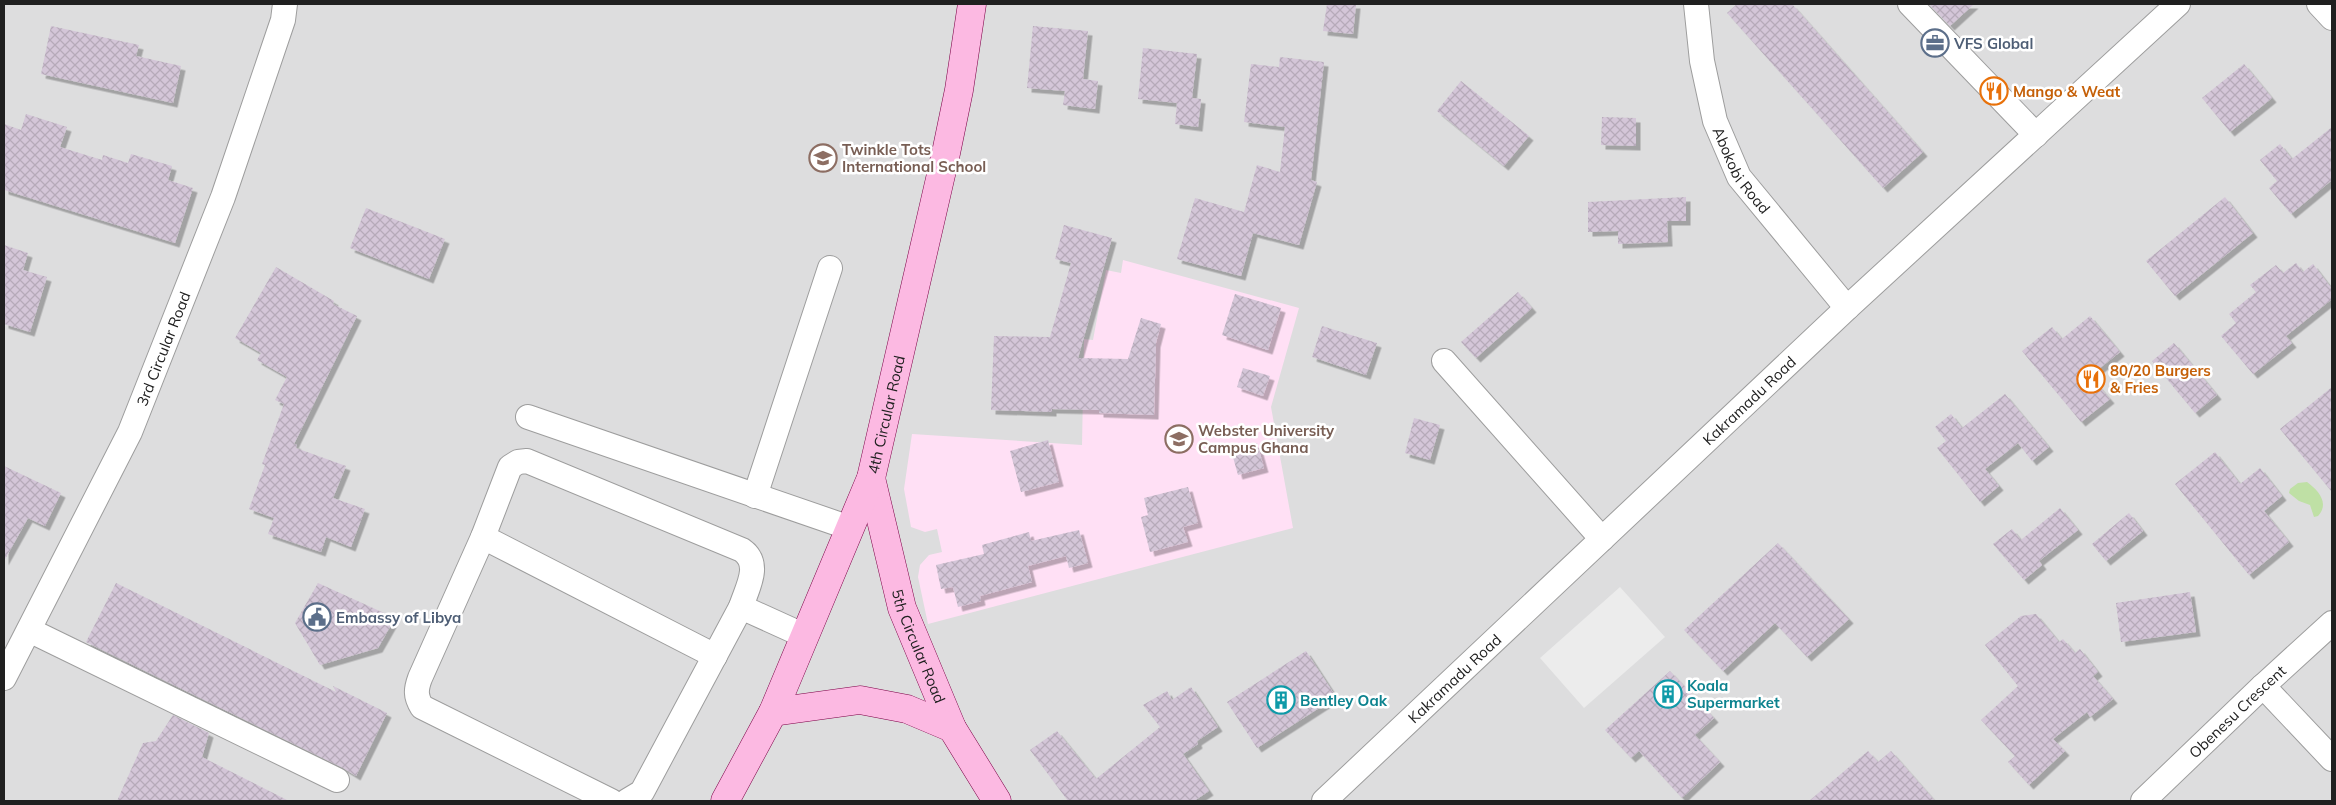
<svg xmlns="http://www.w3.org/2000/svg" width="2336" height="805" viewBox="0 0 2336 805" font-family="Mulish,sans-serif">
  <style>
    .residential { fill: #ddddde }
    .education { fill: #ffe0f5 }
    .parking { fill: #ececec }
    .water { fill: #bfe0a5 }
    .building { fill: url(#building-cross-hatch); filter: url(#shadow) }
    .lines { fill: none; stroke-linecap: round; stroke-linejoin: round }
    .street-casing { stroke: #9d9d9d; stroke-width: 26 }
    .secondary-casing { stroke: #7c0146; stroke-width: 29 }
    .street { stroke: #fff; stroke-width: 24 }
    .secondary { stroke: #fcb9e2; stroke-width: 28 }
    .labels { text-anchor: middle; dominant-baseline: central; stroke-width: 5; stroke-linejoin: round; paint-order: stroke }
    .service-label { font-size: 15px; font-weight: bold; fill: #4e5e75; stroke: #fff; text-anchor: start }
    .food-label { font-size: 15px; font-weight: bold; fill: #c56008; stroke: #fff; text-anchor: start }
    .education-label { font-size: 15px; font-weight: bold; fill: #785e54; stroke: #fff; text-anchor: start }
    .street-label { font-size: 15px; fill: #202020; stroke: #fff }
    .culture-label { font-size: 15px; font-weight: bold; fill: #0d838f; stroke: #fff; text-anchor: start }
  </style>
  <defs>
    <pattern id="building-cross-hatch" width="8" height="8" patternUnits="userSpaceOnUse" patternTransform="scale(1.25)"><rect width="8" height="8" fill="#d4c6d8"/><path d="M0 0l8 8M0 8l8-8" fill="none" stroke="#b6aab9"/></pattern>
    <filter id="shadow"><feDropShadow dx="4.5" dy="4.5" stdDeviation="0" flood-color="#0004"/></filter>
  </defs>
  <rect width="100%" height="100%" fill="#f1e6f1"/>
  <rect class="residential" x="4" y="4" width="2328" height="797"/>
  <polygon class="education" points="1123,260 1299,308 1271,407 1293,528 928,624 918,577 920,565 929,555 942,552 937,529 925,532 911,527 904,489 912,434 1082,445 1084,339 1093,340 1106,270 1121,273"/>
  <polygon class="parking" points="1620,587 1665,637 1584,708 1540,658"/>
  <path class="water" d="M2307,482C2318,490 2330,503 2318,516L2314,517L2310,505L2299,501L2289,493L2290,489L2298,483Z"/>
  <g class="building">
    <polygon points="1327,4 1356,4 1353,34 1323,31"/>
    <polygon points="1737,4 1792,4 1923,152 1883,188 1727,13"/>
    <polygon points="1929,4 1974,4 1950,26"/>
    <polygon points="51,26 139,45 136,56 181,66 173,103 41,74"/>
    <polygon points="1033,26 1088,31 1083,79 1098,81 1095,109 1063,105 1065,91 1027,88"/>
    <polygon points="1143,48 1197,54 1192,98 1201,99 1198,127 1175,124 1177,103 1138,99"/>
    <polygon points="1280,57 1324,62 1311,180 1317,182 1299,245 1253,233 1241,276 1177,259 1195,198 1244,212 1257,165 1280,172 1285,127 1244,122 1251,64 1279,67"/>
    <polygon points="2244,64 2272,98 2230,132 2202,98"/>
    <polygon points="1461,81 1529,136 1504,166 1437,111"/>
    <polygon points="26,114 67,127 60,147 102,160 103,155 128,163 131,154 172,166 168,180 193,188 175,243 4,190 4,124 21,130"/>
    <polygon points="1602,117 1636,118 1636,146 1601,145"/>
    <polygon points="2332,127 2332,180 2291,214 2269,188 2277,181 2260,160 2280,144 2292,159"/>
    <polygon points="1686,197 1686,221 1667,221 1668,242 1618,244 1618,231 1588,232 1588,202"/>
    <polygon points="2225,197 2253,233 2175,296 2146,261"/>
    <polygon points="366,208 445,239 429,279 350,248"/>
    <polygon points="1064,225 1112,238 1078,358 1128,359 1141,318 1161,324 1156,343 1154,415 1099,413 1099,410 1052,409 1052,412 991,410 994,336 1050,337 1071,263 1055,259"/>
    <polygon points="4,245 28,253 23,270 47,277 30,332 4,324"/>
    <polygon points="2296,263 2303,272 2313,264 2332,289 2332,299 2286,336 2292,343 2253,374 2221,336 2236,323 2229,314 2256,292 2250,285 2276,265 2283,273"/>
    <polygon points="276,267 334,301 333,304 357,316 294,444 297,445 296,448 346,466 333,498 365,509 351,547 326,537 321,552 268,534 274,518 249,509 265,465 262,464 284,404 275,400 287,377 257,360 261,353 235,338"/>
    <polygon points="1518,292 1532,308 1476,358 1461,342"/>
    <polygon points="1235,294 1281,308 1268,350 1222,335"/>
    <polygon points="2090,316 2120,352 2090,376 2110,399 2081,422 2022,351 2052,327 2062,339"/>
    <polygon points="1322,326 1377,343 1366,375 1312,357"/>
    <polygon points="2174,343 2217,395 2195,413 2152,361"/>
    <polygon points="1243,368 1270,376 1263,396 1237,387"/>
    <polygon points="2332,387 2332,492 2280,429"/>
    <polygon points="2005,394 2049,447 2032,461 2018,443 1985,469 1999,486 1980,502 1937,448 1946,441 1935,427 1951,414 1962,428"/>
    <polygon points="1414,418 1440,425 1430,460 1405,453"/>
    <polygon points="1048,440 1059,482 1021,492 1010,451"/>
    <polygon points="1257,443 1264,468 1238,475 1231,450"/>
    <polygon points="2215,452 2240,484 2260,468 2282,496 2264,511 2289,542 2249,575 2175,484"/>
    <polygon points="4,466 61,493 45,526 28,518 4,561"/>
    <polygon points="1188,487 1198,523 1183,527 1188,542 1150,552 1141,517 1148,515 1144,498"/>
    <polygon points="2060,508 2078,530 2039,561 2042,565 2024,580 1993,544 2012,529 2021,540"/>
    <polygon points="2129,513 2143,531 2106,561 2092,544"/>
    <polygon points="1079,530 1088,563 1069,568 1066,556 1028,566 1032,582 980,596 981,601 958,607 953,587 941,589 936,565 984,554 982,545 1029,532 1031,541"/>
    <polygon points="1778,543 1849,619 1807,657 1775,623 1723,671 1684,630"/>
    <polygon points="116,583 336,692 333,686 387,713 356,776 343,768 86,642"/>
    <polygon points="318,583 395,618 378,648 320,665 295,623"/>
    <polygon points="2190,592 2196,632 2121,642 2116,603"/>
    <polygon points="2036,614 2059,642 2063,639 2075,653 2080,649 2098,672 2093,676 2113,699 2090,717 2087,712 2053,739 2065,751 2029,785 2008,762 2015,756 1981,720 2018,686 1985,645 2021,616"/>
    <polygon points="1306,651 1336,697 1257,748 1227,702"/>
    <polygon points="1670,671 1714,718 1695,735 1720,762 1682,798 1639,751 1631,758 1605,730"/>
    <polygon points="1191,687 1218,727 1197,741 1198,744 1183,754 1209,791 1194,801 1068,801 1030,750 1057,731 1096,779 1160,727 1143,705 1167,691 1172,700"/>
    <polygon points="173,715 209,733 202,757 289,801 117,801 143,743 156,741"/>
    <polygon points="1868,751 1878,762 1891,751 1935,801 1809,801"/>
  </g>
  <g class="lines">
    <g class="street-casing">
      <g id="street">
        <path id="s1" d="M1696,4L1702,61L1715,121L1739,177L1847,308"/>
        <polyline points="1910,4 2036,135"/>
        <polyline points="2319,4 2332,18"/>
        <polyline points="1444,361 1602,539"/>
        <polyline points="528,417 850,528"/>
        <polyline points="755,496 830,268"/>
        <polyline points="483,537 715,656"/>
        <polyline points="29,630 337,780"/>
        <path id="s2" d="M4,678L130,432L223,197L283,20L285,4"/>
        <polyline points="2263,686 2332,759"/>
        <path d="M611,801L422,707C415,696 416,689 420,678L483,537L510,467L518,462L527,461L742,550C762,564 747,588 741,607"/>
        <polyline points="627,801 642,792 741,607 805,636"/>
        <path id="s3" d="M1324,801L1847,308L2178,4"/>
        <path id="s4" d="M2143,801L2263,686L2332,623"/>
      </g>
    </g>
    <g class="secondary-casing">
      <g id="secondary">
        <path id="s5" d="M871,478L902,608L952,728L997,801"/>
        <polyline points="773,712 860,700 907,709 952,728"/>
        <path id="s6" d="M725,801L773,712L871,478L946,153L959,90L972,4"/>
      </g>
    </g>
    <use href="#street" class="street"/>
    <use href="#secondary" class="secondary"/>
  </g>
  <defs>
    <g id="office-ring" transform="scale(1.4375)"><circle r="9.5" fill="#fff" stroke="#5c6f8a" stroke-width="1.5"/><path d="M-6-3h4V-5.5h4V-3h4V5H-6ZM-1-4.5V-3h2v-1.5ZM-6 0V1H6V0Z" fill="#5c6f8a"/></g>
    <g id="restaurant-ring" transform="scale(1.4375)"><circle r="9.5" fill="#fff" stroke="#e8710a" stroke-width="1.5"/><path d="M-5-6h1v4h1v-4h1v4h1v-4h1v5L-1.5 .5V6h-2V.5L-5-1ZM5-6V6H3V1.5H1.5Q1.5-4 5-6Z" fill="#e8710a"/></g>
    <g id="school-ring" transform="scale(1.4375)"><circle r="9.5" fill="#fff" stroke="#8d6e63" stroke-width="1.5"/><path d="M0-5L7-2L0 1L-7-2ZM-4 1L0 2.5L4 1V4Q0 6-4 4Z" fill="#8d6e63"/></g>
    <g id="university-ring" transform="scale(1.4375)"><circle r="9.5" fill="#fff" stroke="#8d6e63" stroke-width="1.5"/><path d="M0-5L7-2L0 1L-7-2ZM-4 1L0 2.5L4 1V4Q0 6-4 4Z" fill="#8d6e63"/></g>
    <g id="civic-ring" transform="scale(1.4375)"><circle r="9.5" fill="#fff" stroke="#5c6f8a" stroke-width="1.5"/><path d="M-.6-6.5H3V-4.5H.6V-3L4-1V1h2V6H-6V1h2V-1L-.6-3ZM-1.2 2.5V6h2.4V2.5Z" fill="#5c6f8a"/></g>
    <g id="building-ring" transform="scale(1.4375)"><circle r="9.5" fill="#fff" stroke="#0f9aa8" stroke-width="1.5"/><path d="M-4-6H4V6H1V3H-1V6H-4ZM-2.5-4.3h1.7v1.8h-1.7ZM.8-4.3h1.7v1.8H.8ZM-2.5-1h1.7V.8h-1.7ZM.8-1h1.7V.8H.8Z" fill="#0f9aa8"/></g>
  </defs>
  <g fill-rule="evenodd">
    <use href="#office-ring" x="1935" y="43"/>
    <use href="#restaurant-ring" x="1994" y="91"/>
    <use href="#school-ring" x="823" y="158"/>
    <use href="#restaurant-ring" x="2091" y="379"/>
    <use href="#university-ring" x="1179" y="439"/>
    <use href="#civic-ring" x="317" y="617"/>
    <use href="#building-ring" x="1668" y="694"/>
    <use href="#building-ring" x="1281" y="700"/>
  </g>
  <g class="labels">
    <g class="service-label">
      <text x="1954" y="43">VFS Global</text>
      <text x="336" y="617">Embassy of Libya</text>
    </g>
    <g class="food-label">
      <text x="2013" y="91">Mango &amp; Weat</text>
      <text x="2110" y="370">80/20 Burgers<tspan x="2110" dy="17">&amp; Fries</tspan></text>
    </g>
    <g class="education-label">
      <text x="842" y="149">Twinkle Tots<tspan x="842" dy="17">International School</tspan></text>
      <text x="1198" y="430">Webster University<tspan x="1198" dy="17">Campus Ghana</tspan></text>
    </g>
    <g class="street-label">
      <text stroke="none"><textPath href="#s1" startOffset="175">Abokobi Road</textPath></text>
      <text stroke="none"><textPath href="#s2" startOffset="366">3rd Circular Road</textPath></text>
      <text stroke="none"><textPath href="#s3" startOffset="584">Kakramadu Road</textPath></text>
      <text stroke="none"><textPath href="#s6" startOffset="420">4th Circular Road</textPath></text>
      <text stroke="none"><textPath href="#s5" startOffset="175">5th Circular Road</textPath></text>
      <text stroke="none"><textPath href="#s3" startOffset="179">Kakramadu Road</textPath></text>
      <text stroke="none"><textPath href="#s4" startOffset="130">Obenesu Crescent</textPath></text>
    </g>
    <g class="culture-label">
      <text x="1687" y="685">Koala<tspan x="1687" dy="17">Supermarket</tspan></text>
      <text x="1300" y="700">Bentley Oak</text>
    </g>
  </g>
  <rect width="2336" height="805" fill="none" stroke="#202020" stroke-width="10"/>
</svg>
